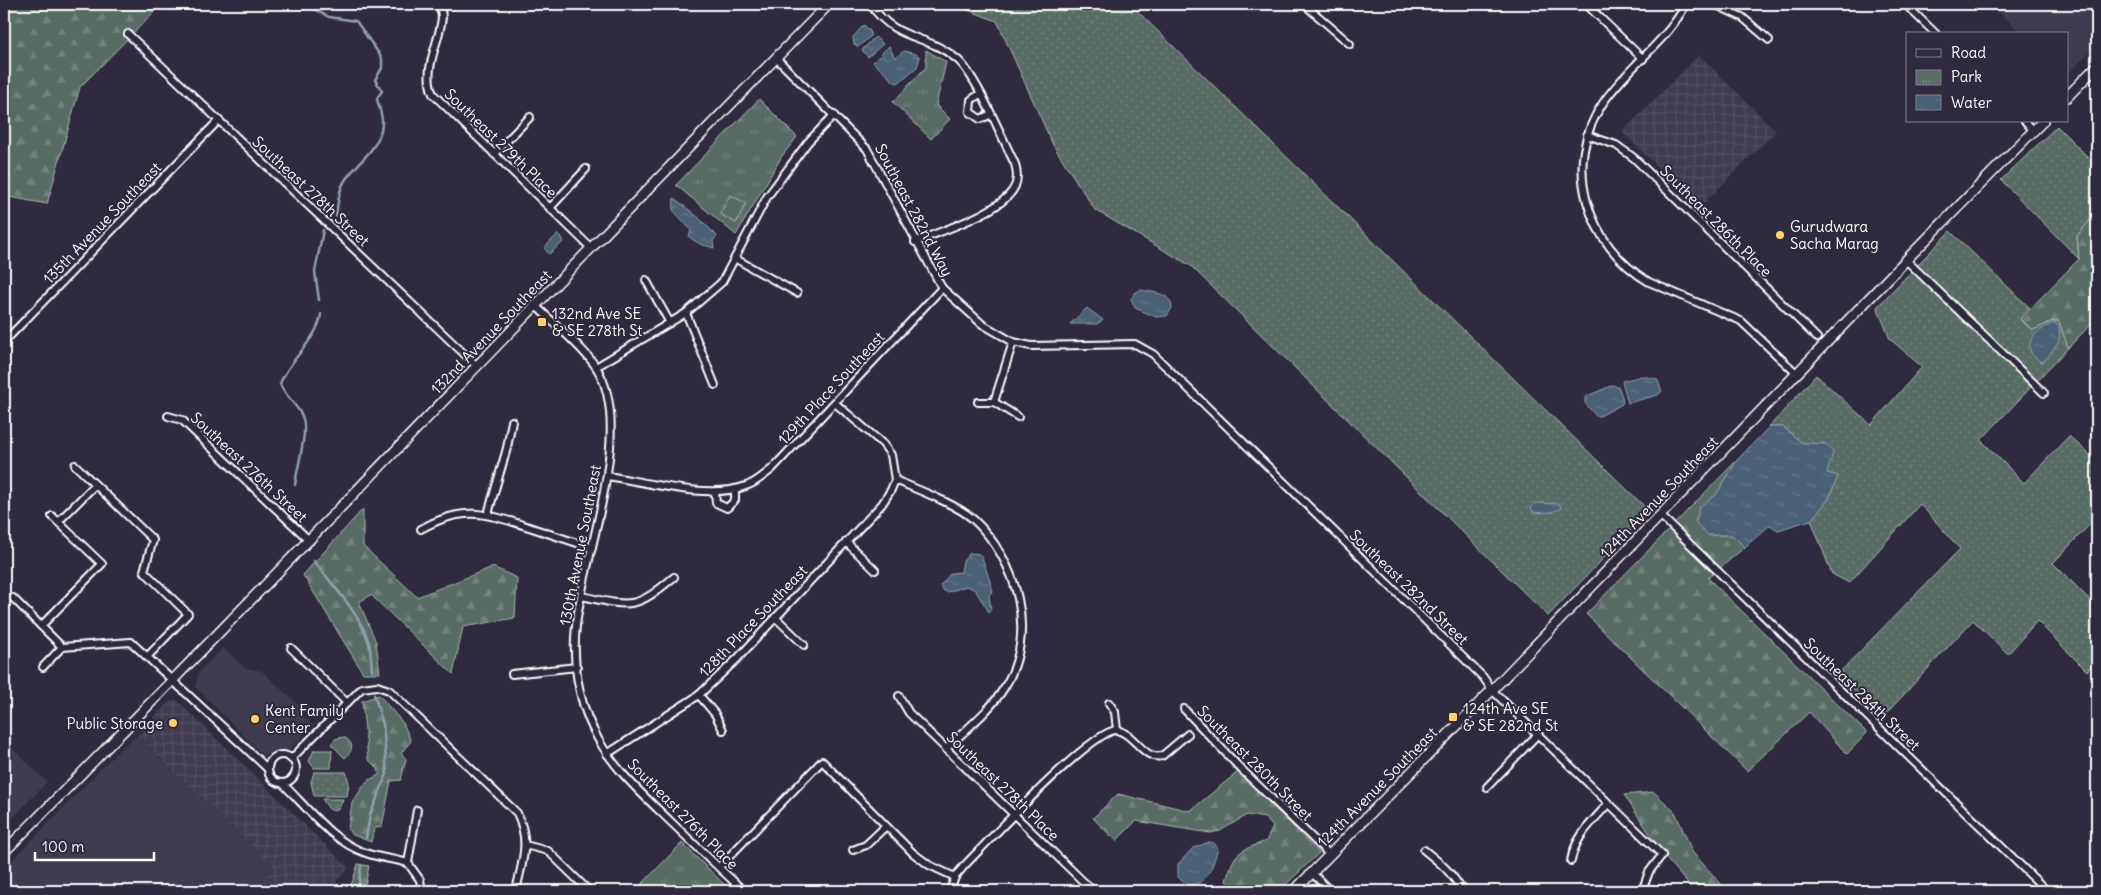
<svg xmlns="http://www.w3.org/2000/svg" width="2101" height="895" viewBox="0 0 2101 895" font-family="Delius,sans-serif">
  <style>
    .built { fill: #403a50 }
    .industrial { fill: url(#industrial-grid) }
    .grass { fill: url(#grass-dots); stroke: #acb6b2 }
    .forest { fill: url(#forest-firs); stroke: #acb6b2 }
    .park { fill: url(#park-tufts); stroke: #acb6b2 }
    .pitch { fill: #596c65; stroke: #acb6b2 }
    .water { fill: url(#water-ripples); stroke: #92a0ac }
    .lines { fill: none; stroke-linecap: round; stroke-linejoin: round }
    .stream { stroke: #92a0ac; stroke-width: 2.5 }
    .street-casing { stroke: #fff; stroke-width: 10 }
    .secondary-casing { stroke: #fff; stroke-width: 12 }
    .street { stroke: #2f2a3d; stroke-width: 6 }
    .secondary { stroke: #2f2a3d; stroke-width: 9 }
    .poi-dot { fill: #ffd166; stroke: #2f2a3d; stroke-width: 2 }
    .labels { text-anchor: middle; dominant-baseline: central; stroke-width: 4; stroke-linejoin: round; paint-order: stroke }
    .street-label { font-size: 15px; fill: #fff; stroke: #2f2a3d }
    .poi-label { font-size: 15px; fill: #fff; stroke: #2f2a3d; text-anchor: start }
  </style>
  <defs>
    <pattern id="industrial-grid" width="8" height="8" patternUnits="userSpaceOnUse" patternTransform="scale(1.25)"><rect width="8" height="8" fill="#403a50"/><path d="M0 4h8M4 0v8" fill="none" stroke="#534e62"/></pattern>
    <pattern id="grass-dots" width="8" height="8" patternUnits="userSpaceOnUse" patternTransform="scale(1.25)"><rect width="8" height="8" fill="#596c65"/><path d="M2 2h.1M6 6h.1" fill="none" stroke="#72827c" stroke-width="1.8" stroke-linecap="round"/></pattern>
    <pattern id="forest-firs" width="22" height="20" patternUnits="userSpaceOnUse" patternTransform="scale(1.25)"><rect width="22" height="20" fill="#596c65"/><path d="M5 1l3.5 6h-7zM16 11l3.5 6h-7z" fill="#72827c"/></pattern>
    <pattern id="park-tufts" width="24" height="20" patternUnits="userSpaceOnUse" patternTransform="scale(1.25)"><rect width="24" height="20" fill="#596c65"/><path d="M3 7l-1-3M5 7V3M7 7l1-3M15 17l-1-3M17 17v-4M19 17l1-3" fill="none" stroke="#72827c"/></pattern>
    <pattern id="water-ripples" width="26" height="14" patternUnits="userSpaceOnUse" patternTransform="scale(1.25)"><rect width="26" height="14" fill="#4a6075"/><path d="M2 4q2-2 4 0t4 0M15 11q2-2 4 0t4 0" fill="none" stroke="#65788a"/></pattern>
  </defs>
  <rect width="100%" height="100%" fill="#2f2a3d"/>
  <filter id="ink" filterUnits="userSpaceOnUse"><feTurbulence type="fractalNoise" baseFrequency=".02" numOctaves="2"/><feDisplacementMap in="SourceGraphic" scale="10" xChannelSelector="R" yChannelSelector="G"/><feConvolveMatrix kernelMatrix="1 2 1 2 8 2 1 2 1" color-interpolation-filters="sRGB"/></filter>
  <g filter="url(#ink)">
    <g class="built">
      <polygon points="1991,4 2097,4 2097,45 2067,74 2067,34 2022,34"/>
      <polygon points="223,648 245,668 262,671 298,705 298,711 313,725 288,751 263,755 195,687 199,672"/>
      <polygon points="137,736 275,869 254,891 4,891 4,869 121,748"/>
      <polygon points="4,740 47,782 4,827"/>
    </g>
    <g class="industrial">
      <polygon points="1699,55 1776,131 1699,208 1622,132"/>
      <polygon points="177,700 349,868 327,891 254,891 274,868 137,736 166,705 170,701"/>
    </g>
    <g class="grass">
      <polygon points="951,4 1130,4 1649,511 1548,616 1191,266 1095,210 1053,145 997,21"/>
      <polygon points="2057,126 2097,166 2097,212 2077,236 2079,259 2001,180"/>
      <polygon points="1950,231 2031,309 2020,320 2033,330 2053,321 2059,321 2068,348 1981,440 2024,483 2069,436 2097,461 2097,520 2095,519 2053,563 2097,607 2097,660 2087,671 2037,621 2008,654 1973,620 1883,717 1837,675 1960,549 1920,504 1849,583 1832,574 1811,520 1828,500 1838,476 1827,474 1826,444 1802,443 1783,427 1769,427 1816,375 1871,425 1922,367 1890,339 1877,307"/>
      <polygon points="314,772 346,772 349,783 347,796 314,796 311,782"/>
    </g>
    <g class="forest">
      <polygon points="4,4 162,4 80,87 47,204 4,196"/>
      <polygon points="2097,212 2097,318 2068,348 2059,321 2053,321 2033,330 2020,319 2079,259 2077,236"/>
      <polygon points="1738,459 1716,495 1700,507 1708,535 1732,535 1745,547 1708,578 1867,733 1847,754 1809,712 1747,771 1586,614"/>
      <polygon points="363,509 363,546 417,597 493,567 517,578 515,618 463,627 453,674 371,595 359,602 376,642 380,673 363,673 303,575"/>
      <polygon points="379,695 403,723 411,741 401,753 406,759 401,780 391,781 382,826 374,829 371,842 351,834 348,829 352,803 367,781 379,775 378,769 368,759 362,701"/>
      <path d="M1239,771L1319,853L1279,891H1236L1226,881C1235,851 1237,852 1266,841L1273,827L1265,818L1247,815L1220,831L1210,833L1136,821L1116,841L1093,818L1118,794L1190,811Z"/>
      <polygon points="1654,792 1675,812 1693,853 1723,886 1734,891 1694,891 1668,861 1624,795"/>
      <polygon points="358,864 369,866 364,891 344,891 352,883"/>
    </g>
    <g class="park">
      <polygon points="926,50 946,62 936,105 950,119 931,139 893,102 926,67"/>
      <polygon points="759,99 797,137 782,156 736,235 676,185"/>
      <path d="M343,737C355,742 353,751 345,758L331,744L335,739Z"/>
      <polygon points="322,799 343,799 339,809 334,811 329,809"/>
      <polygon points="682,843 731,891 635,891"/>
    </g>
    <g class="pitch">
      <polygon points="730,195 746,203 736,223 720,214"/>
      <polygon points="314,750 332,750 331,768 314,768 309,761"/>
    </g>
    <g class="water">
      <polygon points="864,25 870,31 871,36 858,47 854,44 853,37"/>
      <polygon points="875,37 883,44 868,57 862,50"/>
      <polygon points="889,46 895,58 904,51 916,54 920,57 917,67 898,83 894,82 873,62"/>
      <polygon points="674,198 698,217 717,236 713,241 714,248 700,244 689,237 691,230 673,210"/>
      <polygon points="558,234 563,239 563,242 549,254 544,248"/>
      <path d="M1140,290C1152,292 1172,293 1172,308L1167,316L1156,317L1135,308L1131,299L1135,293Z"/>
      <polygon points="1087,308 1103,320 1097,324 1070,324"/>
      <path d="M2054,323L2058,325C2062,337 2059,343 2052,351C2048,356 2048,360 2040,362L2031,353C2025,337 2042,328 2054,323Z"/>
      <polygon points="1642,376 1657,379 1662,391 1658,395 1628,403 1622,381"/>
      <polygon points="1613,385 1619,388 1623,400 1622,404 1600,416 1596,416 1585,403 1585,397"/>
      <polygon points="1769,427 1783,427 1802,443 1826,444 1833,452 1827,473 1838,476 1828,500 1811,520 1778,530 1770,525 1745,547 1732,535 1708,535 1696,523 1699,507 1716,495 1738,459"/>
      <polygon points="1535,503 1560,504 1561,509 1551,512 1534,513 1531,508"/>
      <polygon points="970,553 979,554 982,557 993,591 989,595 991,609 989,612 975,590 967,586 948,592 944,591 940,586 951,573 961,572 963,561"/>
      <path d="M1209,842L1214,843L1218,848C1213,864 1208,887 1186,885L1178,877V864L1193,848Z"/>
    </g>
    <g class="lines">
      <g class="stream">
        <path d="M305,4L329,17L356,21L382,58V68L375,80L382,91L377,98C378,106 383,116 382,124C380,149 356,163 344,182C338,192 338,204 336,216"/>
        <polyline points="319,300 315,272 323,230"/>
        <path d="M295,485C297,466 309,430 302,416C298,407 282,391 280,384C288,361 319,338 321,314"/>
        <path d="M314,561C333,586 359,612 369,643C371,652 371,661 372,670"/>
        <polyline points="366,838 370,815 387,774 383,724 374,694"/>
        <polyline points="358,891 361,866"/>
      </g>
      <g class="street-casing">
        <g id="street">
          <path d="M436,4L441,10L442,17C440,42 422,69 433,94L591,248"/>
          <path d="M870,4C898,44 926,32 958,60C977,77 1002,138 1015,164C1017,171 1018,179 1015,186C1004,212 940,231 915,242"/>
          <polyline points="1304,4 1350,44"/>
          <path d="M1686,4C1666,43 1627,67 1603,103C1561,165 1587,245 1649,282L1741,321L1796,373"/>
          <polyline points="1714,4 1742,17 1769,40"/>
          <polyline points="1905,4 1936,34"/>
          <polyline points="1590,8 1643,59"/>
          <polyline points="128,34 477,366"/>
          <polyline points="776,58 867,149 942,288 982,324 1013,342 1031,346 1135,344 1153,354 1483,677 1492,690 1662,855 1649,872 1642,891"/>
          <polyline points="980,94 971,100 970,112 980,119 990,115"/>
          <polyline points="2025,121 2034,131"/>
          <polyline points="1587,135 1616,145 1634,158 1817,338"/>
          <polyline points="494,154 530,117"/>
          <polyline points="550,208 586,169"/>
          <polyline points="736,259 797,293"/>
          <polyline points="1906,260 2044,393"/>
          <polyline points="646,280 670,323"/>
          <path d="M535,305C554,324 582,346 596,367C636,428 583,557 576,626C572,659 578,699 593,729C610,766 641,793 670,821C694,844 719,868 744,891"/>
          <polyline points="686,313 715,385"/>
          <polyline points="4,342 218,121"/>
          <polyline points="596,367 686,313 722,282 767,197 808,142 834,115"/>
          <polyline points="978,402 994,402 1018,417"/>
          <polyline points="994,402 1013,342"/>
          <path d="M835,403L883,444L891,455L895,480C916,489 956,504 973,519C1018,561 1038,634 1004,688C990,711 965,730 946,749"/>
          <polyline points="168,416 182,420 310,541"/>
          <polyline points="75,465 153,540 144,571 188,614 148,656"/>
          <path d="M607,476C647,482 709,500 746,486C756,483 764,475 772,469L942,288"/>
          <polyline points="715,492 716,503 727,508 735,500 735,489"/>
          <polyline points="488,514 507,448 512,421"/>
          <polyline points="1660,515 2047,891"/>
          <polyline points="58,522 95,485"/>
          <path d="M421,529C463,505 485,513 529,527C550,534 571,541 592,548"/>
          <polyline points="846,542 875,570"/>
          <path d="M582,596C631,607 635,610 674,577"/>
          <polyline points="13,598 62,647 131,642 268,769"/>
          <polyline points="775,617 804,645"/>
          <polyline points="41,626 102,564 52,516"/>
          <polyline points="291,648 347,703"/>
          <polyline points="43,667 62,647"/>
          <polyline points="512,674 577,667"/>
          <polyline points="699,695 715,714 723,730"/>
          <polyline points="899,696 909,713 1093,891"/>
          <path d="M1109,703L1115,712L1117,730C1134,733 1144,761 1162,756L1188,734"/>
          <polyline points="1184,709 1240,768 1330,855"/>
          <polyline points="607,754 699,695 737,659 882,504 891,490 895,480"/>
          <circle cx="282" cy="769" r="14"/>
          <path d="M291,759L362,688L377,686L389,690L517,813C531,843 522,861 516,891"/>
          <path d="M282,783C307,807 332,842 366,853C379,858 394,859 408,863"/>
          <polyline points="1487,787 1537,735"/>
          <polyline points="525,845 548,851 589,891"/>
          <polyline points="853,850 866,845 885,827"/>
          <path d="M1424,850C1439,862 1453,873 1462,891"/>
          <path d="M1571,861C1575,837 1592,822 1608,804"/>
          <polyline points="408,863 417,810"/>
          <polyline points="408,863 420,880 422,891"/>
          <polyline points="719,867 822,761 913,853 929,865 955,877"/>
          <polyline points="1312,873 1330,891"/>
          <path d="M950,891L955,877L964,866C986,844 1092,729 1117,730"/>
        </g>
      </g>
      <g class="secondary-casing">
        <g id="secondary">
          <polyline points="2067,97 2097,66"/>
          <path d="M4,852C282,572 552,285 829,4"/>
          <polyline points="1294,891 1496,686 1906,260 2043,121"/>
        </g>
      </g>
      <use href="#street" class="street"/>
      <use href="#secondary" class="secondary"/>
    </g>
  </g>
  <g class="poi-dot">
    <circle cx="1780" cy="235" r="5"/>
    <rect x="537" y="317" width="10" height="10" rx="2.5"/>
    <rect x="1448" y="712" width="10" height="10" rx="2.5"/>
    <circle cx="255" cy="719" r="5"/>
    <circle cx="173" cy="723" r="5"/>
  </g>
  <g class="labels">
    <g class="street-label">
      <text transform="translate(501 143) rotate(44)">Southeast 279th Place</text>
      <text transform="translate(311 191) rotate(43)">Southeast 278th Street</text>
      <text transform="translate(914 210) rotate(62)">Southeast 282nd Way</text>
      <text transform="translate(1716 221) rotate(45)">Southeast 286th Place</text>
      <text transform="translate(102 223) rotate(-46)">135th Avenue Southeast</text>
      <text transform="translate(491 332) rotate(-46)">132nd Avenue Southeast</text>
      <text transform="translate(831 388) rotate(-47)">129th Place Southeast</text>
      <text transform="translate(249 467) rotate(43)">Southeast 276th Street</text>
      <text transform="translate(1659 497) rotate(-46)">124th Avenue Southeast</text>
      <text transform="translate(580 545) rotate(-79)">130th Avenue Southeast</text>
      <text transform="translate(1409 587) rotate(44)">Southeast 282nd Street</text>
      <text transform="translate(753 621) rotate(-46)">128th Place Southeast</text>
      <text transform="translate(1862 694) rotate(44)">Southeast 284th Street</text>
      <text transform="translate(1255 763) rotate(45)">Southeast 280th Street</text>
      <text transform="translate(1003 786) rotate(44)">Southeast 278th Place</text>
      <text transform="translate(1377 787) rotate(-45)">124th Avenue Southeast</text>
      <text transform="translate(683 814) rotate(45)">Southeast 276th Place</text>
    </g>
    <g class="poi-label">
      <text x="1790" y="226">Gurudwara<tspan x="1790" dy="17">Sacha Marag</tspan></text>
      <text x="552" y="313">132nd Ave SE<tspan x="552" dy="17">&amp; SE 278th St</tspan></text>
      <text x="1463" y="708">124th Ave SE<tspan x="1463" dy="17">&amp; SE 282nd St</tspan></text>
      <text x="265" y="710">Kent Family<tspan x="265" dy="17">Center</tspan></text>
      <text x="163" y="723" text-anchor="end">Public Storage</text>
    </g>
  </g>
  <rect width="2101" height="895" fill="none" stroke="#2f2a3d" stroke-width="20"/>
  <rect x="10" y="10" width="2081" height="875" fill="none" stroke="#fff" stroke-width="2" filter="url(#ink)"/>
  <rect x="1906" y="32" width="162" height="90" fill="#2f2a3d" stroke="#827f8b"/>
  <rect x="1916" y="49" width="25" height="8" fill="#2f2a3d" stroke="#827f8b"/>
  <text x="1951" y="58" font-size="15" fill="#ffffff">Road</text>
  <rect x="1916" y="70" width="25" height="15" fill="url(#park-tufts)" stroke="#827f8b"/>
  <text x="1951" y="82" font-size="15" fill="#ffffff">Park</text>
  <rect x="1916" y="95" width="25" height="15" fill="url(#water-ripples)" stroke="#827f8b"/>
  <text x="1951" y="108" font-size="15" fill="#ffffff">Water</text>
  <path d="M35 852v8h119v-8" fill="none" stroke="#ffffff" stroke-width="2.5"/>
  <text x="42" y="852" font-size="15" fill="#ffffff" stroke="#2f2a3d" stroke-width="4" paint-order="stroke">100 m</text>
</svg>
